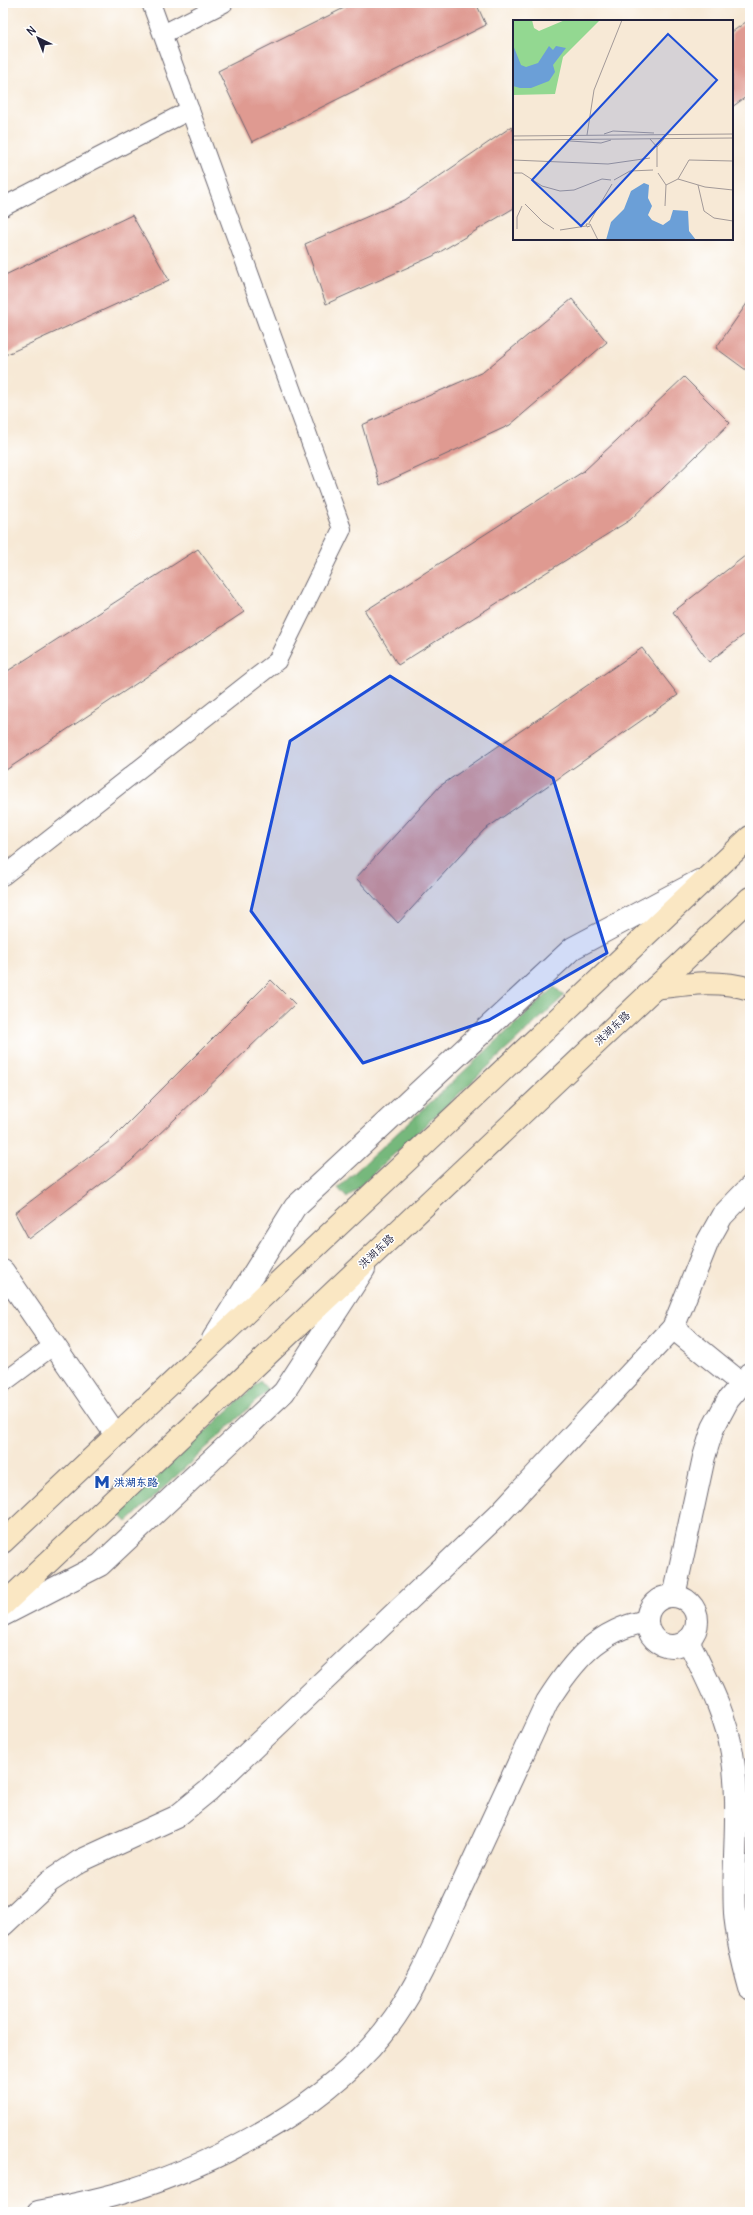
<svg xmlns="http://www.w3.org/2000/svg" width="753" height="2215" viewBox="0 0 753 2215" font-family="Delius,'LXGW WenKai TC',sans-serif">
  <style>
    .forest { fill: #76b87b; stroke: #4c6d5b }
    .building { fill: #df9a91 }
    .lines { fill: none; stroke-linecap: round; stroke-linejoin: round }
    .lane-casing { stroke: #6d6871; stroke-width: 20 }
    .street-casing { stroke: #6d6871; stroke-width: 24 }
    .secondary-casing { stroke: #6d6871; stroke-width: 24 }
    .lane { stroke: #fff; stroke-width: 18 }
    .street { stroke: #fff; stroke-width: 22 }
    .secondary { stroke: #fae7c3; stroke-width: 22 }
    .marked { fill: #1d4ed8; fill-opacity: 0.2; stroke: #1d4ed8; stroke-width: 3; stroke-linejoin: round }
    .labels { text-anchor: middle; dominant-baseline: central; stroke-width: 3; stroke-linejoin: round; paint-order: stroke }
    .street-label { font-size: 11px; fill: #22223b; stroke: #fff }
    .transit-label { font-size: 11px; font-weight: bold; fill: #164399; stroke: #fff; text-anchor: start }
    .inset-road { fill: none; stroke: #a29998; stroke-width: 1 }
    .view { fill: #1d4ed8; fill-opacity: 0.15; stroke: #1d4ed8; stroke-width: 2 }
    .inset-edge { fill: none; stroke: #22223b; stroke-width: 2 }
  </style>
  <rect width="100%" height="100%" fill="#fff"/>
  <filter id="ink" filterUnits="userSpaceOnUse"><feTurbulence type="fractalNoise" baseFrequency=".025" numOctaves="2"/><feDisplacementMap in="SourceGraphic" scale="8" xChannelSelector="R" yChannelSelector="G"/><feConvolveMatrix kernelMatrix="1 2 1 2 8 2 1 2 1" color-interpolation-filters="sRGB"/></filter>
  <filter id="wash" filterUnits="userSpaceOnUse"><feTurbulence type="fractalNoise" baseFrequency=".012" numOctaves="4" result="noise"/><feDisplacementMap in="SourceGraphic" scale="16" xChannelSelector="R" yChannelSelector="G"/><feGaussianBlur stdDeviation="0.9" result="paint"/><feColorMatrix in="noise" values="0 0 0 0 0 0 0 0 0 0 0 0 0 0 0 0 0 1.4 0 .05"/><feComposite in="paint" operator="in"/></filter>
  <g filter="url(#wash)">
    <rect width="100%" height="100%" fill="#f7e9d6"/>
    <g class="forest">
      <polygon points="555,987 564,996 347,1198 338,1188"/>
      <polygon points="260,1381 268,1390 127,1522 118,1513"/>
    </g>
    <g id="blocks">
      <g class="building">
        <polygon points="354,3 476,3 486,25 252,142 218,71"/>
        <polygon points="750,19 750,94 732,107 732,32"/>
        <polygon points="511,127 514,132 514,208 433,256 326,304 305,244 405,200"/>
        <polygon points="132,215 169,280 3,356 3,276"/>
        <polygon points="572,299 607,342 510,425 380,485 362,425 483,372"/>
        <polygon points="750,299 750,373 716,348"/>
        <polygon points="684,377 730,423 630,520 398,665 365,611 584,471"/>
        <polygon points="198,549 244,612 3,772 3,674"/>
        <polygon points="750,552 750,630 709,662 673,612"/>
        <polygon points="642,648 678,695 484,830 398,923 356,878 440,786"/>
        <polygon points="271,980 295,1004 130,1162 29,1239 15,1213 110,1141"/>
      </g>
    </g>
  </g>
  <g filter="url(#ink)">
    <use href="#blocks" fill-opacity="0" stroke="#6d6871" stroke-width="1"/>
    <g class="lines">
      <g class="lane-casing">
        <g id="lane">
          <polyline points="163,34 224,3"/>
          <polyline points="3,207 190,110"/>
          <polyline points="3,876 277,661 342,529 151,3"/>
          <polyline points="3,1383 54,1345"/>
        </g>
      </g>
      <g class="street-casing">
        <g id="street">
          <polyline points="3,1271 116,1435"/>
          <polyline points="673,1328 742,1384"/>
          <polyline points="213,1339 295,1207 573,948 699,881"/>
          <polyline points="674,1596 704,1457 713,1428 728,1400 750,1374"/>
          <circle cx="672" cy="1621" r="25"/>
          <polyline points="3,1615 100,1565 284,1392 364,1269"/>
          <path d="M688,1640C705,1676 726,1713 732,1753C741,1806 732,1860 735,1913C737,1939 743,1963 750,1988"/>
          <polyline points="3,1925 50,1881 80,1861 176,1817 208,1791 499,1514 673,1328 708,1241 722,1216 750,1187"/>
          <path d="M38,2212C68,2206 99,2200 128,2191C223,2161 337,2101 395,2017C421,1979 438,1936 458,1894C487,1830 517,1766 547,1702C573,1661 598,1630 647,1621"/>
        </g>
      </g>
      <g class="secondary-casing">
        <g id="secondary">
          <path d="M655,988C687,984 718,979 750,989"/>
          <polyline points="3,1542 750,837"/>
          <polyline points="3,1605 750,898"/>
        </g>
      </g>
      <use href="#lane" class="lane"/>
      <use href="#street" class="street"/>
      <use href="#secondary" class="secondary"/>
    </g>
  </g>
  <path class="marked" d="M390,676L553,778L607,953L489,1020L363,1063L251,911L290,741Z"/>
  <defs>
    <g id="metro-bare" transform="scale(1.2)"><path d="M-5.5 5V-5H-3L0 0L3-5H5.5V5H3V-.5L0 4L-3-.5V5Z" fill="#1a4fb4" stroke="#fff" stroke-width="2.5" paint-order="stroke"/></g>
  </defs>
  <g fill-rule="evenodd">
    <use href="#metro-bare" x="102" y="1482"/>
  </g>
  <g class="labels">
    <g class="street-label">
      <text transform="translate(612 1028) rotate(-43)">洪湖东路</text>
      <text transform="translate(376 1251) rotate(-43)">洪湖东路</text>
    </g>
    <g class="transit-label">
      <text x="114" y="1482">洪湖东路</text>
    </g>
  </g>
  <g transform="translate(513 20)">
    <rect width="220" height="220" fill="#f7e9d6"/>
    <path d="M0,0H19L21,8L26,11L52,0H87L50,37L42,74L0,75Z" fill="#93d891"/>
    <path d="M0,25L8,45L13,47L25,43L36,26L40,30L43,26L53,28L40,45L42,52L36,61L18,68H7L0,66ZM131,163L136,165L135,178L139,186L135,195L139,200L150,205L157,200L160,190L175,191L176,211L183,220H93L98,202L111,189L118,171Z" fill="#6b9fd7"/>
    <path class="inset-road" d="M91,114L100,111L141,113M74,115L81,70L109,0M0,116L220,114M137,119L144,127L151,119M0,120L220,118M57,121L88,123L98,120M144,127V147M0,140L95,144L137,138M0,153H9L29,166L47,171L61,170L89,159L98,160M145,153L153,165L152,186M165,159L176,140L220,141M101,160L117,151L140,150M153,165L165,159L192,167L220,170M185,165L191,191L201,198L220,201M12,184L30,202L41,209M76,203L99,164M77,206L74,207L73,204H77L85,220M4,209V197L9,186M47,210L73,206"/>
    <path class="view" d="M155,14L204,60L68,206L19,160Z"/>
    <rect width="220" height="220" class="inset-edge"/>
  </g>
  <rect width="753" height="2215" fill="none" stroke="#fff" stroke-width="16"/>
  <g transform="translate(38 38) rotate(317)" stroke="#ffffff" stroke-width="3" paint-order="stroke">
  <path d="M0-3L7 15L0 10L-7 15Z" fill="#22223b"/>
  <text y="-6" font-size="11" font-weight="bold" text-anchor="middle" fill="#22223b">N</text>
  </g>
</svg>
